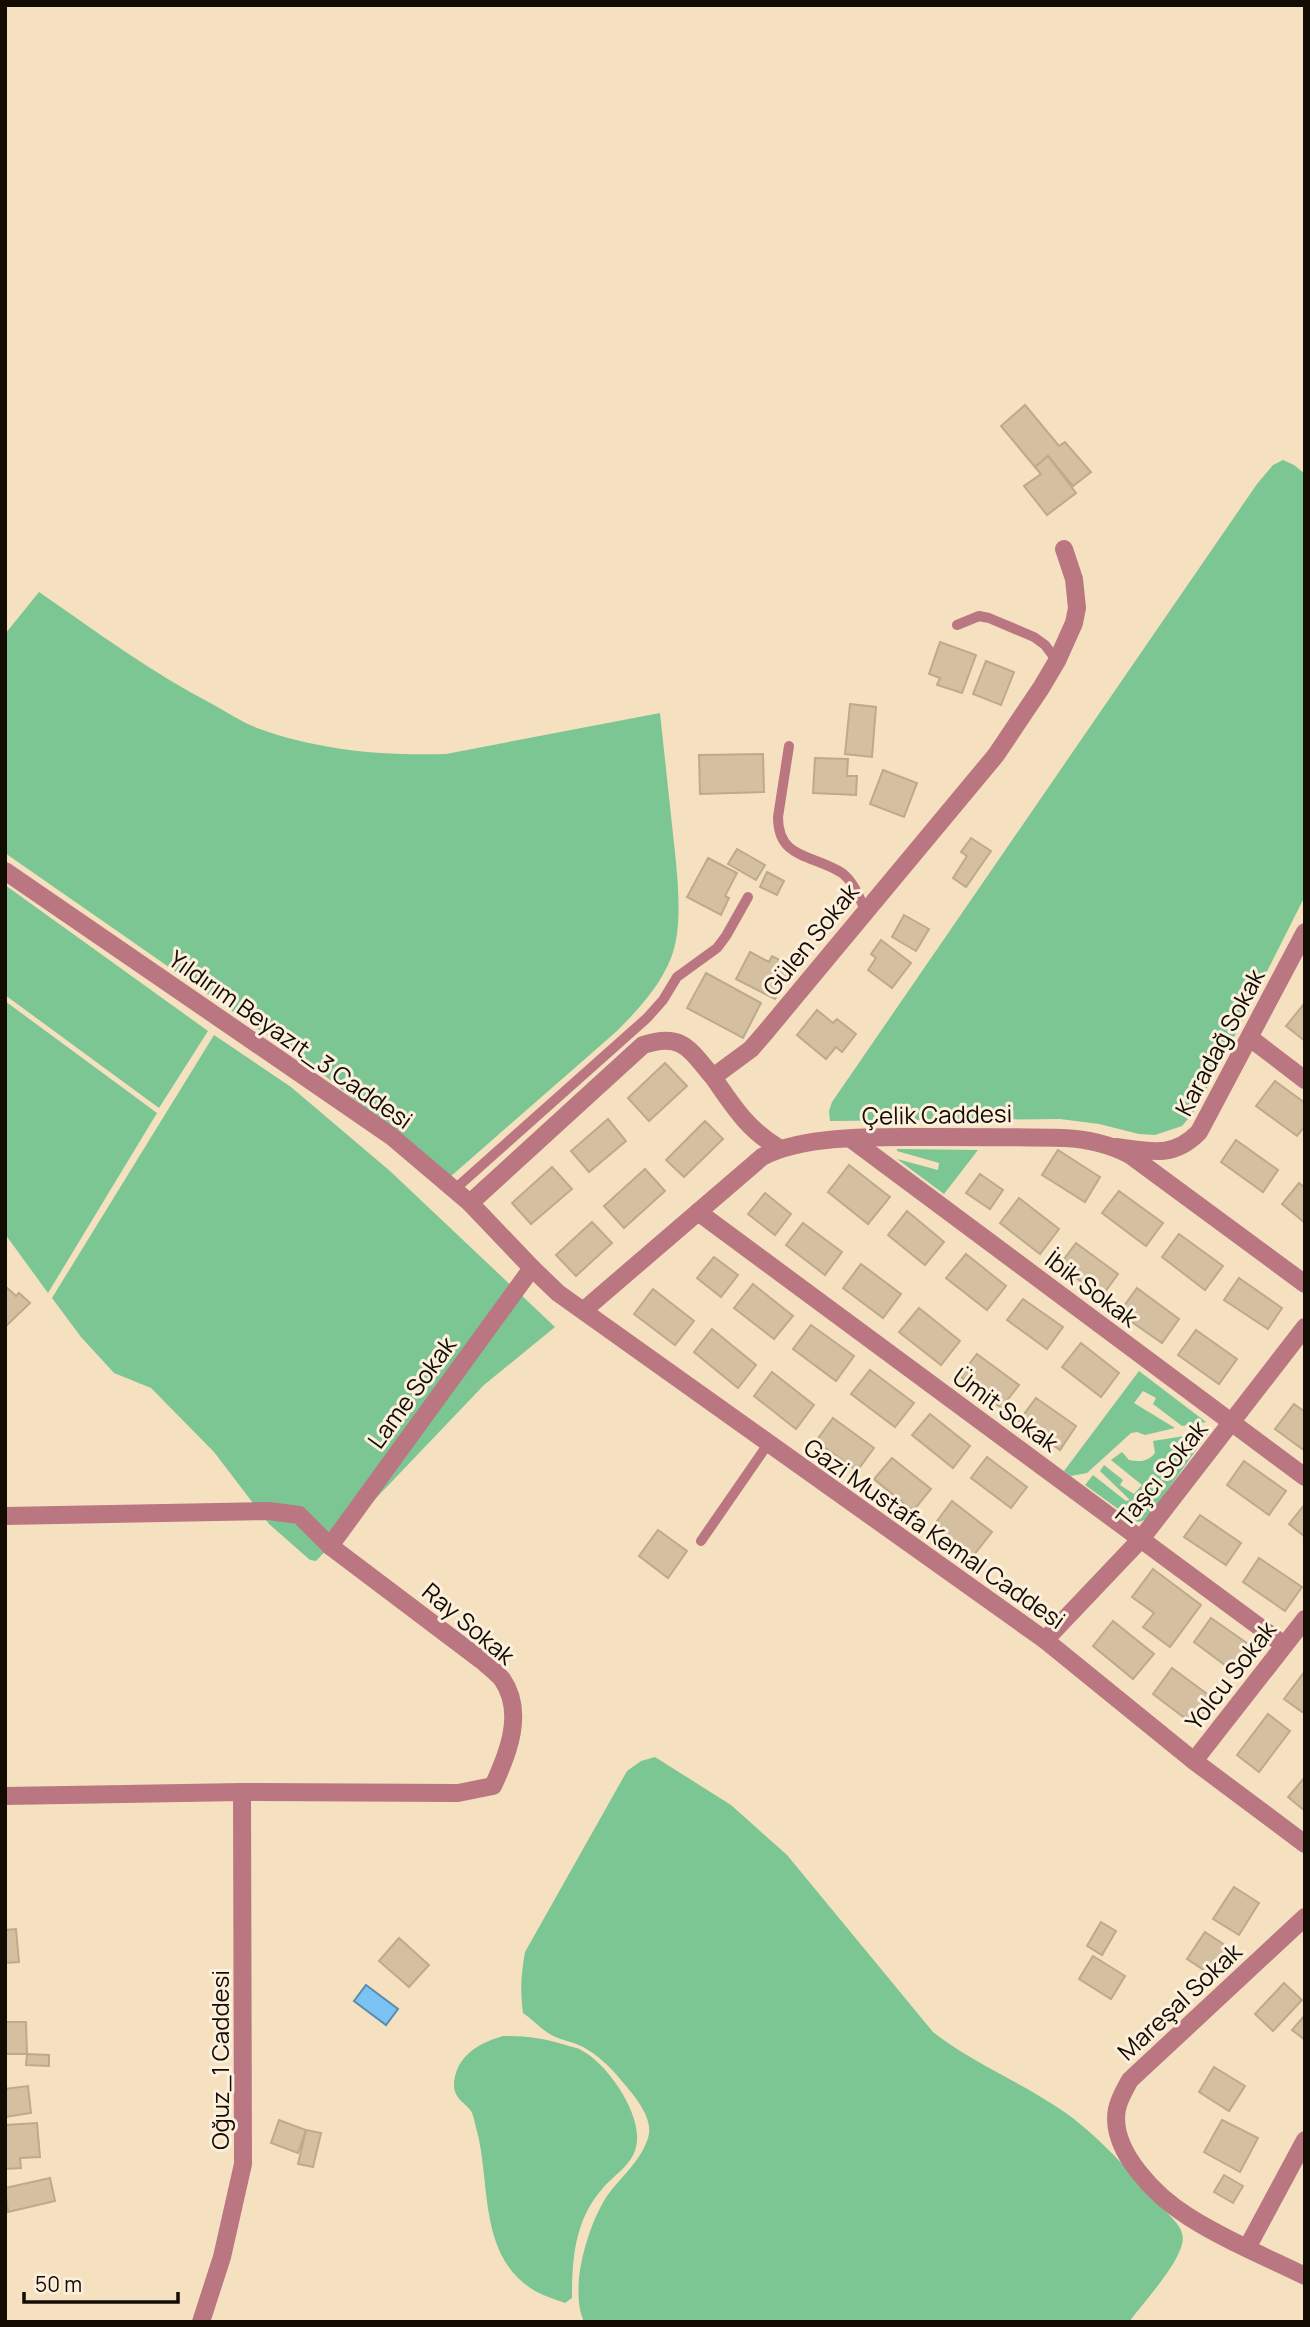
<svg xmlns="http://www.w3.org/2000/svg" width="1310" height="2327" viewBox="0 0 1310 2327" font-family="Manrope,sans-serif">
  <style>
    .green { fill: #7cc694 }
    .water { fill: #7ac3f4; stroke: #5b8cac; stroke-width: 2 }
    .building { fill: #d4c0a0; stroke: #bdaa8a; stroke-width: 2 }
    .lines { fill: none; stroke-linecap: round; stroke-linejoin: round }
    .service { stroke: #ba7782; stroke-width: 10 }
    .minor { stroke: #ba7782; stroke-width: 18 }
    .tertiary { stroke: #ba7782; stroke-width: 18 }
    .labels { text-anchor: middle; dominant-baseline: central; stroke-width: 6; stroke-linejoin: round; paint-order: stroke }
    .street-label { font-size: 24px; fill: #130c03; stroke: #fcefdc }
  </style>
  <rect width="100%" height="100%" fill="#f5e1c0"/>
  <g class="green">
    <polygon points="1283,460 1294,465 1305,474 1305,896 1221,1063 1193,1113 1182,1126 1155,1135 1139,1134 1099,1124 1060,1119 830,1121 829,1111 832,1102 1257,484 1273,465"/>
    <path d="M39,592C97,632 152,673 214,705C228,713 242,722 257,728C317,750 382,756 446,754L660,713C664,750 668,788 672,825C676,863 685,923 671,958C660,986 638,1010 617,1031L450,1177L324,1075L5,853V634Z"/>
    <polygon points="5,885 208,1031 159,1108 5,995"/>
    <polygon points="5,1001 157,1113 48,1293 5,1234"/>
    <polygon points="214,1035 291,1087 390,1171 555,1327 484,1385 316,1561 310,1560 269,1524 214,1452 151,1388 114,1373 81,1337 52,1298"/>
    <polygon points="897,1149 978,1150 944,1194 897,1159 938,1170 939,1163 897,1151"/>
    <polygon points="1139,1371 1206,1422 1182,1426 1153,1404 1156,1398 1143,1391 1134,1403 1175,1428 1145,1435 1137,1432 1131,1433 1087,1473 1071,1476 1064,1471"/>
    <path d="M1209,1432L1147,1519L1139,1522L1132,1519L1085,1485L1093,1475L1126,1501L1130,1500L1100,1471L1104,1465L1123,1480L1120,1485L1134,1494L1142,1485L1111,1460L1122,1452L1129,1460C1139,1462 1148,1462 1155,1453L1153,1441Z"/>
    <path d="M655,1757L731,1805L787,1855L933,2032C974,2064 1023,2083 1066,2113C1106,2142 1139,2183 1173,2219C1179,2226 1185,2233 1182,2244C1177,2266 1144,2302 1129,2322H584C569,2289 587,2229 605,2199C618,2179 640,2163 648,2138C654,2120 637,2099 626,2086C615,2072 599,2055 583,2047C572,2041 558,2040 548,2033C539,2027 532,2019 523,2013C520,1991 521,1974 525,1952L627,1771L641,1761Z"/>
    <path d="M503,2036C529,2036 541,2038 566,2045C570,2047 577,2047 581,2050C608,2064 644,2116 636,2147C632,2165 614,2175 603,2188C575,2219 572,2258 572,2298L565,2303C555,2299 544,2296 535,2291C478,2257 491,2186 477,2131C475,2125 474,2116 471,2111C464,2102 454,2098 454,2085C455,2057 478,2043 503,2036Z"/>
  </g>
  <polygon class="water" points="366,1985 398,2009 386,2025 354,2001"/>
  <g class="building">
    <polygon points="1025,405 1059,446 1065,442 1091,472 1073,486 1048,456 1035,467 1001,426"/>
    <polygon points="1048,456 1076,493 1047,515 1024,486 1041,474 1035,467"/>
    <polygon points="940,642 976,655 962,693 937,685 940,678 929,674"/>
    <polygon points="986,661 1014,672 1001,705 973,694"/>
    <polygon points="850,704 876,707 872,757 845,754"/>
    <polygon points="763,754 764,792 700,794 699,755"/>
    <polygon points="815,758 848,759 847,776 857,776 856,795 813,793"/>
    <polygon points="883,770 917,783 904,817 870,804"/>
    <polygon points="971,838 991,851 966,887 953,878 967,856 961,852"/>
    <polygon points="737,849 765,865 756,880 728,864"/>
    <polygon points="708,858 737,873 725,896 729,898 721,915 687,897"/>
    <polygon points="767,872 784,881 777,895 760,887"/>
    <polygon points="904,915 929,929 916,951 892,937"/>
    <polygon points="881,940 911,963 892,988 868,970 876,958 871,954"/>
    <polygon points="750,952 769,962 772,956 791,966 775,999 736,979"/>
    <polygon points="706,973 761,1003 743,1038 687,1008"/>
    <polygon points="1304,1004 1305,1004 1305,1041 1286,1026"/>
    <polygon points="817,1010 833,1023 837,1019 856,1034 842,1052 836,1047 826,1059 797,1035"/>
    <polygon points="665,1063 687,1086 649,1121 628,1098"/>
    <polygon points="1275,1081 1305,1103 1305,1126 1297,1136 1256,1106"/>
    <polygon points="608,1119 626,1141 589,1172 571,1151"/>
    <polygon points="705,1121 723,1139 684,1177 666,1160"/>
    <polygon points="1236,1140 1278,1170 1263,1192 1221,1162"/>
    <polygon points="1058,1150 1100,1177 1085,1202 1042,1175"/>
    <polygon points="849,1165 890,1197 868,1224 828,1192"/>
    <polygon points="552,1167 572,1189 531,1224 512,1203"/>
    <polygon points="645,1169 665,1191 624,1228 604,1206"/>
    <polygon points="980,1174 1003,1190 990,1209 966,1193"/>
    <polygon points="1299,1183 1305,1188 1305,1223 1282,1204"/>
    <polygon points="1119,1191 1163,1223 1146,1246 1102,1213"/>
    <polygon points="765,1193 791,1214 775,1235 748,1214"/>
    <polygon points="1019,1198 1059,1229 1040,1254 1000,1223"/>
    <polygon points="907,1211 944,1242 925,1265 888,1235"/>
    <polygon points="592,1222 612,1243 576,1276 556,1255"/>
    <polygon points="803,1223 842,1252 825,1275 786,1245"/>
    <polygon points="1179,1234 1223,1266 1205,1290 1162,1257"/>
    <polygon points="1076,1243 1118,1274 1102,1296 1059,1266"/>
    <polygon points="966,1254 1006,1286 987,1310 946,1278"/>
    <polygon points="714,1257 738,1275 721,1297 697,1278"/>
    <polygon points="861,1264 901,1294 883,1318 843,1288"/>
    <polygon points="1239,1278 1282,1308 1268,1329 1224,1300"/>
    <polygon points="753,1284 793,1316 774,1339 734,1308"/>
    <polygon points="5,1286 16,1296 19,1293 30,1303 6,1326"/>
    <polygon points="1137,1288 1179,1319 1162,1343 1119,1313"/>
    <polygon points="653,1289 694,1321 675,1345 634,1314"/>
    <polygon points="1023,1299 1063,1327 1047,1349 1007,1320"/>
    <polygon points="919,1308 960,1341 941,1365 899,1332"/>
    <polygon points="811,1325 854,1356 836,1381 793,1349"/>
    <polygon points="712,1329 756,1365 738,1388 694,1352"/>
    <polygon points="1196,1330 1237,1359 1219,1384 1178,1355"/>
    <polygon points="1081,1343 1119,1373 1101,1397 1062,1367"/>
    <polygon points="977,1354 1019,1385 1001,1408 960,1376"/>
    <polygon points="870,1370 914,1403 895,1427 851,1394"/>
    <polygon points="772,1372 814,1405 796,1429 754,1396"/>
    <polygon points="1036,1398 1076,1426 1060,1450 1019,1421"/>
    <polygon points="1294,1404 1305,1412 1305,1451 1275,1429"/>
    <polygon points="930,1414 970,1446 953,1468 912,1435"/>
    <polygon points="833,1418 874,1448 857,1471 816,1441"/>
    <polygon points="987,1457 1027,1487 1011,1508 971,1478"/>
    <polygon points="892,1458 931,1489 913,1511 874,1479"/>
    <polygon points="1244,1461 1286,1491 1269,1515 1227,1485"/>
    <polygon points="952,1501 992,1532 973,1556 934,1525"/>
    <polygon points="1305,1504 1305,1537 1289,1524"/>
    <polygon points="1200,1515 1241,1543 1226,1565 1184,1537"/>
    <polygon points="658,1530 687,1551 668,1578 639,1556"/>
    <polygon points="1259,1558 1302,1587 1285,1611 1243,1582"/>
    <polygon points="1153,1569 1201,1605 1170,1647 1143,1627 1154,1613 1132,1597"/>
    <polygon points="1211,1618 1251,1646 1233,1671 1194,1642"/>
    <polygon points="1113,1621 1154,1654 1133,1679 1093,1646"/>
    <polygon points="1172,1668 1214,1699 1194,1725 1153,1694"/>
    <polygon points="1305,1671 1305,1709 1302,1712 1284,1699"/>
    <polygon points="1268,1714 1290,1731 1259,1772 1237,1755"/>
    <polygon points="1305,1777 1305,1811 1288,1797"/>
    <polygon points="1234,1887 1259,1903 1239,1935 1213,1919"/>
    <polygon points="1101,1922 1116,1931 1102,1955 1087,1946"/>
    <polygon points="16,1929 19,1962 5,1963 5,1930"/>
    <polygon points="1205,1932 1234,1951 1216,1978 1187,1959"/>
    <polygon points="399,1938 429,1965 409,1987 379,1961"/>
    <polygon points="1093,1956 1125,1976 1111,1999 1079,1979"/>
    <polygon points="1284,1983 1302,2000 1273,2031 1255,2014"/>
    <polygon points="1305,2015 1305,2040 1292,2030"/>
    <polygon points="5,2022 26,2022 27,2054 5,2054"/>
    <polygon points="27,2054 49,2055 49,2066 26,2065"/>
    <polygon points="1214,2067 1245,2086 1229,2111 1199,2092"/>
    <polygon points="28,2086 31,2113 5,2117 5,2089"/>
    <polygon points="279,2120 306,2130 298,2153 271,2143"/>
    <polygon points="1222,2120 1258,2138 1240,2172 1204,2152"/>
    <polygon points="37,2123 40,2157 20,2158 21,2168 5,2169 5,2125"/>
    <polygon points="306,2130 321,2133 313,2167 298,2164"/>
    <polygon points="1224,2175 1243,2186 1233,2203 1214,2192"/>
    <polygon points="50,2178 55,2201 8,2212 5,2188"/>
  </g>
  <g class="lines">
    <g class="service">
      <polyline points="957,625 979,616 989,618 1034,637 1045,645 1057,661"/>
      <path d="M789,746L778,817C778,860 813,854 842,873C854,882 859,897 865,910"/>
      <polyline points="455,1189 647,1018 663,1000 677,977 717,948 726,936 748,897"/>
      <polyline points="701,1541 768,1444"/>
    </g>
    <g class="minor">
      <polyline points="5,871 391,1136 470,1203 532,1268 330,1546"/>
      <polyline points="1250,1038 1305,1080"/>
      <path d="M713,1077C733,1106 748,1130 779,1148"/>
      <polyline points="851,1139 1305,1477"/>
      <path d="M1116,1147C1149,1151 1173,1159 1199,1132L1305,932"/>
      <path d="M470,1203L643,1045C682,1032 689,1049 713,1077L751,1049L764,1034L996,755L1041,688L1057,661L1074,623L1077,608L1074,579L1064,549"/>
      <polyline points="698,1212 1284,1645"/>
      <path d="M5,1516L269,1511L299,1515L330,1546L481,1660C488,1666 496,1672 502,1679C525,1712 508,1754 493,1786L458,1793L242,1792L5,1796"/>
      <polyline points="1045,1640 1141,1539 1305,1327"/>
      <polyline points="1194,1761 1305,1619"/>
      <path d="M1305,1917L1130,2080C1125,2089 1119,2099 1117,2109C1109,2151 1157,2197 1189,2217C1225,2240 1266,2257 1305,2276"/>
      <polyline points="1247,2248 1305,2140"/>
      <polyline points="201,2322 222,2257 243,2164 242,1792"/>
    </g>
    <g class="tertiary">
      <polyline points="532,1268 558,1293 1045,1640 1194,1761 1305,1844"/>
      <path d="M584,1310L762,1157C806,1134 881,1137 931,1137C975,1137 1020,1137 1064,1138C1088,1139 1109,1144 1130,1155L1305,1284"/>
    </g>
  </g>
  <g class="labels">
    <g class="street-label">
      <text transform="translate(810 939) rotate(-51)">Gülen Sokak</text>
      <text transform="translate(291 1039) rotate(35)">Yıldırım Beyazıt_3 Caddesi</text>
      <text transform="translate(1219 1042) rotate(-62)">Karadağ Sokak</text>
      <text transform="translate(937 1114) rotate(-1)">Çelik Caddesi</text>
      <text transform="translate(1092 1288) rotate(37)">İbik Sokak</text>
      <text transform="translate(411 1392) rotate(-54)">Lame Sokak</text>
      <text transform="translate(1006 1409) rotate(36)">Ümit Sokak</text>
      <text transform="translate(1161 1473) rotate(-51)">Taşcı Sokak</text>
      <text transform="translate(935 1533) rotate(35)">Gazi Mustafa Kemal Caddesi</text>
      <text transform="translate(469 1623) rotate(40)">Ray Sokak</text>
      <text transform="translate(1230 1675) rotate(-52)">Yolcu Sokak</text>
      <text transform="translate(1179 2001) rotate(-43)">Mareşal Sokak</text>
      <text transform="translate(219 2060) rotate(-90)">Oğuz_1 Caddesi</text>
    </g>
  </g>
  <rect width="1310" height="2327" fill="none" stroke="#130c03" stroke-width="14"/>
  <path d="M24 2292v10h154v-10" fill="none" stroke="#130c03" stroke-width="3.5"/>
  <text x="35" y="2292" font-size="21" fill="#130c03" stroke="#fcefdc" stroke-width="5" paint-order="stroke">50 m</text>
</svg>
